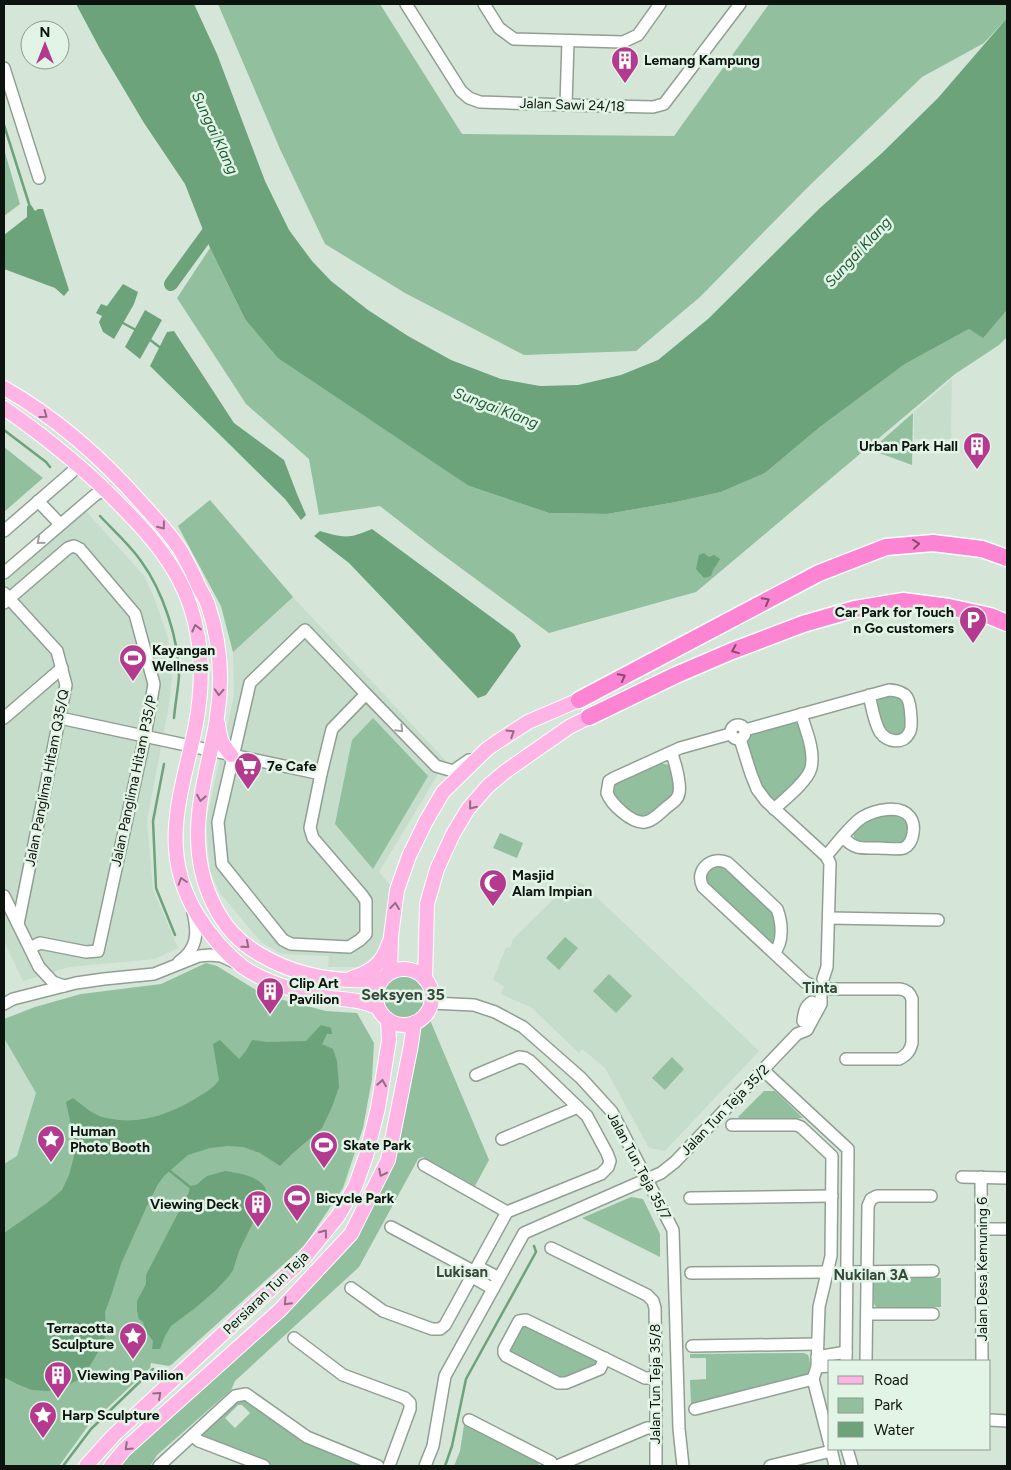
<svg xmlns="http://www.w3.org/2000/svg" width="1011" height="1470" viewBox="0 0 1011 1470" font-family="Figtree,sans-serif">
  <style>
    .built { fill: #c5ddca }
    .green { fill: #92bf9e; fill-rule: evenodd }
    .water { fill: #6ca37b }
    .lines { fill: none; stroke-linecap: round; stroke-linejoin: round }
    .stream { stroke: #6ca37b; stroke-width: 2.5 }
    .river { stroke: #6ca37b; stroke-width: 14 }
    .minor-casing { stroke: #8fa093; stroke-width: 14 }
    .major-casing { stroke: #fff; stroke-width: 16 }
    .highway-casing { stroke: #fff; stroke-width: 19 }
    .minor { stroke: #fff; stroke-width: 11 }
    .major { stroke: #feb5e5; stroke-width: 14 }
    .highway { stroke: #fd84d3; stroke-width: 16 }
    .oneway { stroke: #926c84 }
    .oneway2 { stroke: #9ea19f }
    .oneway3 { stroke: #854c70 }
    .labels { text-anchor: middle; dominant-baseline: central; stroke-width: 5; stroke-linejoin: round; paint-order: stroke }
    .poi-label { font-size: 14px; font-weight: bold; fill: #0d130e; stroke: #e2f4e6; text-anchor: start }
    .street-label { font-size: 14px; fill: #0d130e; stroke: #e2f4e6 }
    .water-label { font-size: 15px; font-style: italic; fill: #1d5b34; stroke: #e2f4e6 }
    .neighbourhood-label { font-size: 15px; font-weight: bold; fill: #39483d; stroke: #e2f4e6 }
    .quarter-label { font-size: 16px; font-weight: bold; fill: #39483d; stroke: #e2f4e6 }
  </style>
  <rect width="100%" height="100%" fill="#d5e6d9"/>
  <g class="built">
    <polygon points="952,379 951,439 914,439 914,412"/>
    <polygon points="210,500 293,597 446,761 379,872 390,885 384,947 360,967 328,967 329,956 282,954 261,942 220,893 210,871 206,822 234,695 233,652 221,606 178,526"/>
    <polygon points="86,511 145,577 156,603 168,638 172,678 169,705 147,821 153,890 178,948 155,959 69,967 23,981 4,941 4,582"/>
    <polygon points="575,882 584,885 759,1051 665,1151 649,1148 605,1068 582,1049 579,1053 532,1008 501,994 504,986 493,980 506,947 510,948 513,939 565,888"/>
    <polygon points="4,1038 36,1093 17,1157 4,1164"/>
  </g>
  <g class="green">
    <polygon points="218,4 380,4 462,134 674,136 769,4 1007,4 1007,18 984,43 922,77 807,188 700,297 636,351 524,355 405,293 325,244 280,149"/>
    <polygon points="4,149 20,204 4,216"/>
    <polygon points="210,248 245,319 469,486 549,513 607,514 676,502 721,492 765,473 820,427 905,364 969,329 983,337 1007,310 1007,337 999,345 955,374 696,592 549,633 435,549 380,506 319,515 309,459 246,404 177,298"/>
    <polygon points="913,413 912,465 871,450"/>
    <polygon points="4,447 43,478 4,512"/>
    <polygon points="210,500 293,597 233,652 221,606 178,526"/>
    <path d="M892,693C908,702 907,712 907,728L899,737C896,736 893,737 891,736C884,733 874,706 878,700C881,695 887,695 892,693Z"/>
    <polygon points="373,718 428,776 373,869 335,824 352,740"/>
    <path d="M793,721C800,725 801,729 804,737C814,770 801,776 779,798L774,799L769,798C761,786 736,741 755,731C764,727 782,724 793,721Z"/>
    <polygon points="660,763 669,765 671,769 675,788 671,799 647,817 635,817 612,795 613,784"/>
    <path d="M893,815C907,819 908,824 909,837L900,844H861C848,838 854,825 865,820C874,817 883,816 893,815Z"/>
    <polygon points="500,833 523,843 517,858 493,848"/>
    <polygon points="716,865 725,865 774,912 777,937 775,941 769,943 765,941 705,881 705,873"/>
    <polygon points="565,937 578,948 559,970 546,958"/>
    <polygon points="206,963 217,966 264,995 326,1011 357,1013 374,1043 372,1079 363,1128 343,1188 305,1245 171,1365 169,1366 151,1363 150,1368 88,1426 59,1466 4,1466 4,1164 17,1156 36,1093 4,1038 4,1019 35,1007 81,994 161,984"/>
    <polygon points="609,974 632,996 616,1013 593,991"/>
    <circle cx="404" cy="997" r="22"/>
    <polygon points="430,1020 489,1160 475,1186 425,1158 422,1157 418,1159 359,1267 235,1381 231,1390 157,1455 150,1466 118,1466 170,1417 375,1200 418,1027"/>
    <polygon points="672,1057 684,1069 665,1090 652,1078"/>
    <polygon points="764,1091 775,1091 803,1118 743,1120 738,1117"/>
    <polygon points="631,1197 643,1199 660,1234 660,1257 582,1218"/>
    <polygon points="878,1277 941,1278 941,1307 877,1308 874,1304 873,1282 875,1279"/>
    <polygon points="527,1323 595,1358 597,1361 596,1365 565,1378 561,1378 511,1355 509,1352 521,1324"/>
    <path d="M804,1353L808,1355C811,1362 811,1371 805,1376L691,1404L690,1380L706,1379V1358H690V1354Z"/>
    <path d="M241,1399L247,1401L305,1443L363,1466H273L207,1441L204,1438L203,1432L237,1400ZM238,1405H242L250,1413L235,1428L225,1418Z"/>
    <polygon points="464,1425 537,1461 539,1465 539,1466 454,1466 460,1451"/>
  </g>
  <g class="water">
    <polygon points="76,4 194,4 217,54 265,181 289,230 312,261 331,281 368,310 408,336 451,360 501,379 540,386 578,385 621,375 658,360 708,319 820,208 882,153 938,98 1007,18 1007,310 983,338 969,329 905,364 820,427 765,473 721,492 676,502 607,514 549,513 469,486 278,358 245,319 210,248 185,184 144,123 100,49"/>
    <polygon points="31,205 35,211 38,209 43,209 69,290 64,296 55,288 4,269 4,235 27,217 27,206"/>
    <polygon points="123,284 138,292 134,304 114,339 103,332 99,322 102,316 96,313 101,304 107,306"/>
    <polygon points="145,310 162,320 140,359 125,347"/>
    <polygon points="174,331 234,423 284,460 297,494 306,515 301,520 285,499 150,366 167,332"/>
    <path d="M372,529L514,634L521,646L486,695L478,698L349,563L314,536L320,531C344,538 349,539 372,529Z"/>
    <path d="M704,553L709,557L714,555L720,559C716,567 714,566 711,576L704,578L696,569L699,555Z"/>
    <path d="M321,1025L331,1028L332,1034H327L322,1044L333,1049L337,1061L339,1087L332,1107L322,1128L292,1154L280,1166L260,1153L243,1147L228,1146L210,1148L188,1155L165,1175L158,1184L146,1208L121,1264L111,1296L105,1312L106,1329L104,1342L88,1369L78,1380L64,1387L48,1391L32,1390L17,1384L4,1377V1233L47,1203L62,1190L69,1175L76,1149L66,1102L73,1098C81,1104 92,1114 102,1117C137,1126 165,1116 195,1099C204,1093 213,1089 219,1080L213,1044L220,1040L239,1059L246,1051L252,1040L267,1042L306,1041Z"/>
    <path d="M225,1171C239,1173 259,1176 266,1189L264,1200L239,1251L233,1270L229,1276L216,1290L194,1309L171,1326L165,1336L160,1349H152L153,1341L147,1333L143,1322L139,1319L137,1311V1301L146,1284V1275L189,1192L190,1186L196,1185L207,1176Z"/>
  </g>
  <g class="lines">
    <g class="stream">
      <polyline points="4,125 30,207"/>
      <polyline points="121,322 136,330"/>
      <polyline points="149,339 162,349"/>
      <polyline points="4,430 46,462 50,467"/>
      <path d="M100,516C114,531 130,545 141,561C163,591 179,640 179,676C178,690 175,705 174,718"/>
      <polyline points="164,764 153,821 156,888 175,935"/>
      <polyline points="168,1168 170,1171 190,1187"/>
      <polyline points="63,1466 91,1429 153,1369"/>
      <polyline points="445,1466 452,1446 466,1379 536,1252 534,1246"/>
    </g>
    <polyline class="river" points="171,284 216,222"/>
    <g class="minor-casing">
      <g id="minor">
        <polyline points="406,4 461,91 469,98 480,102 566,105 653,107 664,104 740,4"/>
        <polyline points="484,4 499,28 514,39 623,42 638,35 660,4"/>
        <polyline points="4,68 39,178"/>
        <polyline points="566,105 568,41"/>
        <polyline points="38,501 60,524"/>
        <polyline points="4,531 72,472 76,463"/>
        <polyline points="4,573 95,495 106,489"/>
        <polyline points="4,593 57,651 66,685 18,924"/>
        <polyline points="4,603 68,548 74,546 80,549 135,614 154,684 145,736 98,951 86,952 40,943 30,948"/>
        <polygon points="305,630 366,694 332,729 321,774 310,828 313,838 362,895 366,901 366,934 360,940 349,947 291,944 283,940 222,864 218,822 250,683"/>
        <polyline points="366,694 436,766 453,771 469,760"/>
        <polyline points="4,718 62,668"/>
        <polyline points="60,718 321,774"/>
        <circle cx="738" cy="732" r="7"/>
        <path d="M745,730L889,690C909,691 910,700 911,718C911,723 912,729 909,733C903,745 887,742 880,732C874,722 872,707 869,695"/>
        <polyline points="740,739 751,774 757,789 766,801 826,856 830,863 827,967 823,979"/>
        <path d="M671,752C675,761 681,784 679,793C678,800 672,803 667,807C661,812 653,821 645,822C632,824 611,804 607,793L609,781L614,778L680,748L730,734"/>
        <path d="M774,809C784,800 808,781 811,768C815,750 806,731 801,714"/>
        <path d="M826,856C835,846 853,822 863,817C875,810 900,804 910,817C916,825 914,843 904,848C899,850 884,848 878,848C861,848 855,850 843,837"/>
        <polyline points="4,896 39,967 53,982 64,986"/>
        <polyline points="829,918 938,920"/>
        <path d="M774,953C784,942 782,922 777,909L728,863C712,855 694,870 703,887L805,982L811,985"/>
        <path d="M179,962C198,948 198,933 193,912"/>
        <path d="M830,989H900C907,990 910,993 912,999V1043C910,1051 907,1055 899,1059H846"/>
        <polyline points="431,1003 474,1005 495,1012 523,1027 581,1078 612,1112 673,1230 679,1429 683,1466"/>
        <polyline points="4,1004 13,999 76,983 104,979 154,974 199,956 210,955 221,956 234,962"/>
        <path d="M803,1021C804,1013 805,1006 812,1002"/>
        <polyline points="763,1070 848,1149 846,1361"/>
        <polyline points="732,1125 796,1125 801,1127 832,1156 831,1256 819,1307 817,1367 813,1379 830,1445"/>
        <polyline points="502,1139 578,1107"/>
        <polyline points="424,1165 507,1212"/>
        <polyline points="962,1177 1007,1178"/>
        <polyline points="981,1177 982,1361"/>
        <polyline points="690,1198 832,1196"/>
        <polyline points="391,1227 475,1272 482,1269 499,1278"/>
        <polyline points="982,1229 1007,1229"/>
        <polyline points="551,1248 647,1295 653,1301 655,1308 656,1384 656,1466"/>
        <polyline points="475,1272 476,1279 493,1289"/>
        <polyline points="848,1272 933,1271"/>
        <polyline points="691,1273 828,1272"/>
        <polyline points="351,1288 383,1311 432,1329 440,1329 445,1325 507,1212 601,1174 608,1167 610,1161 607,1153 587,1116 530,1061 525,1058 519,1057 476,1075"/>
        <polyline points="867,1314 933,1314"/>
        <polyline points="294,1338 343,1375 405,1398 410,1403 410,1409 389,1466"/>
        <polyline points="692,1346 817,1344"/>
        <polyline points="817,1357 846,1352"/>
        <polyline points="605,1358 600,1369 566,1383 558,1383 506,1356 504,1353 504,1349 519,1321 526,1320 645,1378 656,1378"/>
        <polyline points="866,1361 868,1206 871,1199 877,1196 931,1196"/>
        <polyline points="817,1367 830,1366"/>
        <polyline points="695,1409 813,1379"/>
        <polyline points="469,1420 551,1462 553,1466"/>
        <polyline points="990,1420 1007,1421"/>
        <polyline points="193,1436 199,1441 264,1466"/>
        <polyline points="831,1449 835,1466"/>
        <polyline points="847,1449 852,1466"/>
        <polyline points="159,1466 235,1396 246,1394 307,1437 378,1466"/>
        <polyline points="425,1466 433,1446 445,1376 524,1233 661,1173 675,1162 797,1034 807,1030 821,1004 821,997"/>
        <polyline points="557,1466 647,1428 656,1428"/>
        <polyline points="770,1466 831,1451"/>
      </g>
    </g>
    <g class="major-casing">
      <g id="major">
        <path d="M4,388C57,418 105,461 145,507C158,521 171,535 181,551C188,563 194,575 199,587C202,593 206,599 208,605C220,641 223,680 217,717C216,728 213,738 211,749C199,802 188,851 213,903C224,926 238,942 261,955C298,977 340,983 382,979"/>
        <path d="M4,408C47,438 88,471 124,509C152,537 177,567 190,605C203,643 203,685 196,724C182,793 157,850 198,916C210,935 225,953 243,967C263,981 294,991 318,996C339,1000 357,998 377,1007"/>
        <path d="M218,724C220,739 221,743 231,755"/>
        <circle cx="404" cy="997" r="28"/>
        <polyline points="390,972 391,936 397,890 409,856 426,821 443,792 487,749 497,742 528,722 579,700"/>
        <path d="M352,978C373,971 382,964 389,943"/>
        <polyline points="425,979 427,904 437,869 453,834 468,809 488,786 506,771 569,727 589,717"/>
        <polyline points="86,1466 114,1435 304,1258 338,1216 355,1187 366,1156 378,1108 389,1040 388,1020"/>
        <polyline points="111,1466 124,1450 280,1310 351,1234 388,1160 411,1045 414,1023"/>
      </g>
    </g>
    <g class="highway-casing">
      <g id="highway">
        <polyline points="579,700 819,573 886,547 933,543 982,549 1007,558"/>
        <polyline points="589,717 676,675 732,651 803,624 855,609 903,601 949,607 990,616 1007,623"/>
      </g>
    </g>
    <use href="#minor" class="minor"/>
    <use href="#major" class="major"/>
    <use href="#highway" class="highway"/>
  </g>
  <defs><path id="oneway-chevron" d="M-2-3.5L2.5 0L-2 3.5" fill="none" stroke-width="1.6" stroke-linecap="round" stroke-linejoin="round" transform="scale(1.25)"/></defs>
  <g class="oneway">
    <use href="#oneway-chevron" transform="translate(44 415) rotate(36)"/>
    <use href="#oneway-chevron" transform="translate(162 526) rotate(52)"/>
    <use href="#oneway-chevron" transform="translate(196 628) rotate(-104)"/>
    <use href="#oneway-chevron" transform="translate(219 692) rotate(93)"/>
    <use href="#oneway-chevron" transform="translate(511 733) rotate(-32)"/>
    <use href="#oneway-chevron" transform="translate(201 798) rotate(100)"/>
    <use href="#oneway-chevron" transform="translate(472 806) rotate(129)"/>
    <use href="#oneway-chevron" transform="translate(182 881) rotate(-108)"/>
    <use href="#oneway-chevron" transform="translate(395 906) rotate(-83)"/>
    <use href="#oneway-chevron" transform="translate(246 945) rotate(39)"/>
    <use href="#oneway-chevron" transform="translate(382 1083) rotate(-81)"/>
    <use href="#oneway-chevron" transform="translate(382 1173) rotate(117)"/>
    <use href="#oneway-chevron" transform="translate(324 1233) rotate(-52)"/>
    <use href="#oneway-chevron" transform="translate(287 1302) rotate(133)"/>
    <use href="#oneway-chevron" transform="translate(158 1395) rotate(-42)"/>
    <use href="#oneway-chevron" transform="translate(128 1447) rotate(136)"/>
  </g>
  <g class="oneway2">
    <use href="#oneway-chevron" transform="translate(40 541) rotate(139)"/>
    <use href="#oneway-chevron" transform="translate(400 729) rotate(46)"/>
  </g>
  <g class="oneway3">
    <use href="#oneway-chevron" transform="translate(916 544) rotate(-6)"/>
    <use href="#oneway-chevron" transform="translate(766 601) rotate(-28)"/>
    <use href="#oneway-chevron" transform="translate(735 650) rotate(158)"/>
    <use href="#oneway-chevron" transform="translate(622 677) rotate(-28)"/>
  </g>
  <defs>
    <g id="building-pin" transform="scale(1.4375)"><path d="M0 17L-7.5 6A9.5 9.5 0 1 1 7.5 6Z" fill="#b33a8e" stroke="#e2f4e6"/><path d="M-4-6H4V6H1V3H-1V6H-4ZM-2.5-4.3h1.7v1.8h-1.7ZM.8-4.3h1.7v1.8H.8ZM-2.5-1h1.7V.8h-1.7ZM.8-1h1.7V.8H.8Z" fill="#fff"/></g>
    <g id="parking-pin" transform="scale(1.4375)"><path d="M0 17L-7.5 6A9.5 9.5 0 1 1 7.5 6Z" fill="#b33a8e" stroke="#e2f4e6"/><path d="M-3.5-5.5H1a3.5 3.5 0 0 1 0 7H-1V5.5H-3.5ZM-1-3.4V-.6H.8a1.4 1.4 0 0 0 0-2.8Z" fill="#fff"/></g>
    <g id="stadium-pin" transform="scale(1.4375)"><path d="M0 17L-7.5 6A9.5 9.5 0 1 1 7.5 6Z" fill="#b33a8e" stroke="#e2f4e6"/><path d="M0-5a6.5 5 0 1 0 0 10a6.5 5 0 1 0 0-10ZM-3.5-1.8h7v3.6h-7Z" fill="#fff"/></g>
    <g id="supermarket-pin" transform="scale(1.4375)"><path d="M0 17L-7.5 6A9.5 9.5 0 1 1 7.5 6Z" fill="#b33a8e" stroke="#e2f4e6"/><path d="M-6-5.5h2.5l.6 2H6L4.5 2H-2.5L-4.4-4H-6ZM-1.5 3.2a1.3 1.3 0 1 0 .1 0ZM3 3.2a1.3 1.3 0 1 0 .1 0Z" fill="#fff"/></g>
    <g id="mosque-pin" transform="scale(1.4375)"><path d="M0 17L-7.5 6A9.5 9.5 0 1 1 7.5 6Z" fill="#b33a8e" stroke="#e2f4e6"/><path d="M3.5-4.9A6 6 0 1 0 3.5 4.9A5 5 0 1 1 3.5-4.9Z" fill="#fff"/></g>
    <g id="sight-pin" transform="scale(1.4375)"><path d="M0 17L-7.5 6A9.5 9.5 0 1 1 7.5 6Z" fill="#b33a8e" stroke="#e2f4e6"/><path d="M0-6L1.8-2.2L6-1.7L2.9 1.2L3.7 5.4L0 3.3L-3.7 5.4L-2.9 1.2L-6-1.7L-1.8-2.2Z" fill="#fff"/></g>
  </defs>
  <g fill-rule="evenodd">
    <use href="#building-pin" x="625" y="60"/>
    <use href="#building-pin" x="977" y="446"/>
    <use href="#parking-pin" x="973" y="620"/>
    <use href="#stadium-pin" x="133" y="658"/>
    <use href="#supermarket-pin" x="248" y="766"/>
    <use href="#mosque-pin" x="493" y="883"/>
    <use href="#building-pin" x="270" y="991"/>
    <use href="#sight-pin" x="51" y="1139"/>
    <use href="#stadium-pin" x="324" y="1145"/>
    <use href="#stadium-pin" x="297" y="1198"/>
    <use href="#building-pin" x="258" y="1204"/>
    <use href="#sight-pin" x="133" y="1336"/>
    <use href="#building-pin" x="58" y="1375"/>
    <use href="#sight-pin" x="43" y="1415"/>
  </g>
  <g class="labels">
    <g class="poi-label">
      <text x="644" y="60">Lemang Kampung</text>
      <text x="958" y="446" text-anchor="end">Urban Park Hall</text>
      <text x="954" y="612" text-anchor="end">Car Park for Touch<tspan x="954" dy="16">n Go customers</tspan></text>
      <text x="152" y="650">Kayangan<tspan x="152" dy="16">Wellness</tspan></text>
      <text x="267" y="766">7e Cafe</text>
      <text x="512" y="875">Masjid<tspan x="512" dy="16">Alam Impian</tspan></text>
      <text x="289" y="983">Clip Art<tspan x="289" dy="16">Pavilion</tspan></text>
      <text x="70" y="1131">Human<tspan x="70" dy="16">Photo Booth</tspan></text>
      <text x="343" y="1145">Skate Park</text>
      <text x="316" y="1198">Bicycle Park</text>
      <text x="239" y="1204" text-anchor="end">Viewing Deck</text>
      <text x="114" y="1328" text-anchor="end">Terracotta<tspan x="114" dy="16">Sculpture</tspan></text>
      <text x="77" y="1375">Viewing Pavilion</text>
      <text x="62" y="1415">Harp Sculpture</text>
    </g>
    <g class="street-label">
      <text transform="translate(572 105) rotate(2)">Jalan Sawi 24/18</text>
      <text transform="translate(47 778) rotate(-79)">Jalan Panglima Hitam Q35/Q</text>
      <text transform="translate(134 781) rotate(-78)">Jalan Panglima Hitam P35/P</text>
      <text transform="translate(725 1110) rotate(-46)">Jalan Tun Teja 35/2</text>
      <text transform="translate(639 1166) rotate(62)">Jalan Tun Teja 35/7</text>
      <text transform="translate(982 1269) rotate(-90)">Jalan Desa Kemuning 6</text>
      <text transform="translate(266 1293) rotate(-44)">Persiaran Tun Teja</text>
      <text transform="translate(655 1384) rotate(-90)">Jalan Tun Teja 35/8</text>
    </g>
    <g class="water-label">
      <text transform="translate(215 133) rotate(65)">Sungai Klang</text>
      <text transform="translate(858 252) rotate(-47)">Sungai Klang</text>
      <text transform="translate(496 408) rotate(21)">Sungai Klang</text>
    </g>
    <g class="neighbourhood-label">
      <text x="820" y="988">Tinta</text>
      <text x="462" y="1272">Lukisan</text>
      <text x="871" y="1275">Nukilan 3A</text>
    </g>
    <g class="quarter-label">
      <text x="403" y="994">Seksyen 35</text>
    </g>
  </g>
  <rect width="1011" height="1470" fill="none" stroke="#0d130e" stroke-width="10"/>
  <rect x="828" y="1360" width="162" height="90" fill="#e2f4e6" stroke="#8d9a90"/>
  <rect x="838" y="1376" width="25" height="8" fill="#feb5e5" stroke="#8d9a90"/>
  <text x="874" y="1385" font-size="15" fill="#0d130e">Road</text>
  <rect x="838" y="1398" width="25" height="15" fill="#92bf9e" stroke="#8d9a90"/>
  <text x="874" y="1410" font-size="15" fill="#0d130e">Park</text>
  <rect x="838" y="1422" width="25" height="15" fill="#6ca37b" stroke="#8d9a90"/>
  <text x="874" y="1435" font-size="15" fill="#0d130e">Water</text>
  <g transform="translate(45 45)"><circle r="24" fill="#e2f4e6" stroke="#8d9a90"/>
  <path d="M0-4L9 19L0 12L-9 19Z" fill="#b33a8e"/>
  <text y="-8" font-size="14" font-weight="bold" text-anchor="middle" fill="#0d130e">N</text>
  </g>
</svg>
